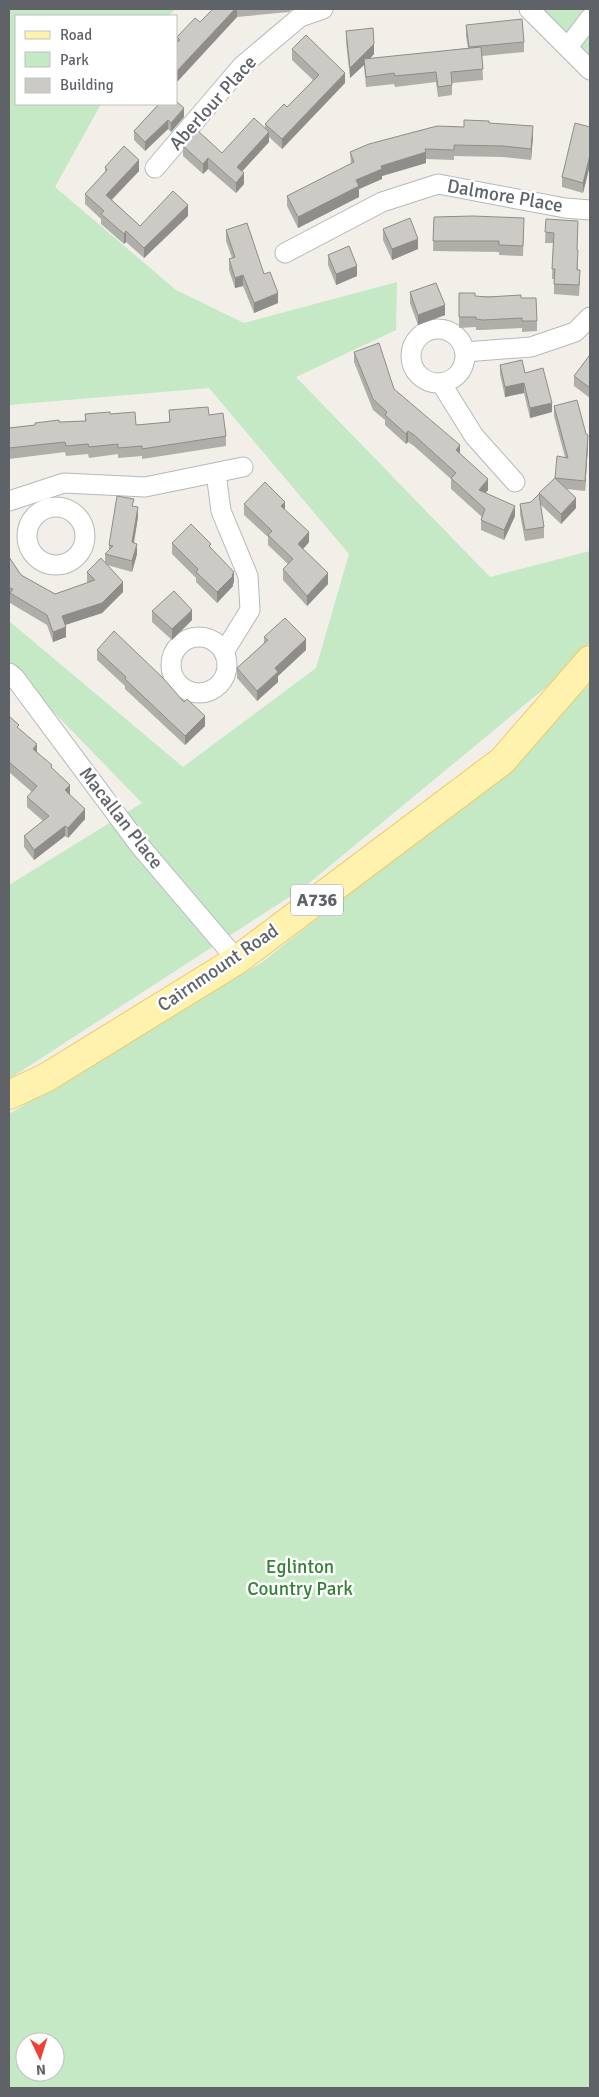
<svg xmlns="http://www.w3.org/2000/svg" width="599" height="2097" viewBox="0 0 599 2097" font-family="Signika,sans-serif">
  <style>
    .green { fill: #c5e8c5; fill-rule: evenodd }
    .lines { fill: none; stroke-linecap: round; stroke-linejoin: round }
    .street-casing { stroke: #b5b8bc; stroke-width: 21 }
    .primary-casing { stroke: #f2c960; stroke-width: 30 }
    .street { stroke: #fff; stroke-width: 19 }
    .primary { stroke: #fff2af; stroke-width: 28 }
    .wall { fill: #afaea9 }
    .shaded-wall { fill: #8f8d8a }
    .building { fill: #cccac5; stroke: #8f8d8a }
    .labels { text-anchor: middle; dominant-baseline: central; stroke-width: 5; stroke-linejoin: round; paint-order: stroke }
    .shield { fill: #fff; stroke: #8f9295; stroke-width: 1 }
    .shield-label { font-size: 18px; font-weight: bold; fill: #5f6368 }
    .street-label { font-size: 19px; fill: #5f6368; stroke: #fff }
    .park-label { font-size: 19px; fill: #348238; stroke: #fff }
  </style>
  <rect width="100%" height="100%" fill="#f1efe8"/>
  <g class="green">
    <polygon points="9,9 175,9 169,16 16,16 16,104 101,104 55,187 176,290 244,323 397,282 396,330 296,377 490,577 590,551 590,642 568,669 303,888 9,1079 9,885 142,803 9,666 9,621 183,767 316,668 349,554 209,388 9,405"/>
    <polygon points="538,9 590,10 590,59"/>
    <path d="M590,684V2088H9V1114L261,963L446,816L554,720ZM25,2042H55V2072H25Z"/>
  </g>
  <g class="lines">
    <g class="street-casing">
      <g id="street">
        <polyline points="529,9 590,70"/>
        <polyline points="568,47 590,18"/>
        <polyline points="155,168 242,66 300,17 323,9"/>
        <polyline points="285,253 382,202 438,184 565,208 590,210"/>
        <circle cx="438" cy="356" r="27"/>
        <polyline points="465,352 531,347 575,332 590,317"/>
        <polyline points="441,383 474,436 515,482"/>
        <polyline points="216,473 221,511 248,576 250,610 224,652"/>
        <polyline points="9,501 64,483 145,487 243,467"/>
        <circle cx="56" cy="536" r="29"/>
        <circle cx="199" cy="665" r="28"/>
        <polyline points="9,673 15,678 140,846 237,960"/>
      </g>
    </g>
    <g class="primary-casing">
      <polyline id="primary" points="9,1095 47,1077 237,960 502,761 590,660"/>
    </g>
    <use href="#street" class="street"/>
    <use href="#primary" class="primary"/>
  </g>
  <g class="wall">
    <polygon points="213,9 291,9 291,10 289,12 237,17 176,83 177,37 200,22"/>
    <polygon points="466,25 524,42 524,52 482,56 483,80 452,83 452,95 438,97 436,82 395,87 394,84 366,87 364,65 350,78 346,42 346,31 374,54 370,59 468,48 466,36"/>
    <polygon points="292,49 345,83 282,149 269,137 269,142 242,171 244,184 236,193 208,169 203,174 183,156 183,146 222,153 265,129 265,124 287,107 313,80 292,60"/>
    <polygon points="159,104 184,117 171,132 168,129 145,151 134,140 134,131"/>
    <polygon points="489,123 533,136 531,160 503,157 454,156 454,160 426,159 426,163 382,176 382,179 359,189 359,197 298,228 287,206 287,196 351,164 350,152 464,127"/>
    <polygon points="590,127 590,165 583,193 562,187 562,177"/>
    <polygon points="105,167 139,171 112,200 140,226 188,216 144,258 126,242 124,244 101,224 101,219 85,204 85,194 105,173"/>
    <polygon points="434,217 524,228 523,256 499,255 499,252 433,251"/>
    <polygon points="546,219 578,231 577,250 578,270 580,281 579,296 554,294 554,279 552,279 553,243 545,243"/>
    <polygon points="383,229 418,249 392,260 383,240"/>
    <polygon points="226,230 264,274 278,303 254,313 243,286 235,288 229,270 229,259 232,258 226,241"/>
    <polygon points="328,255 357,276 336,285 328,265"/>
    <polygon points="410,292 445,315 418,325 410,303"/>
    <polygon points="475,296 521,298 537,321 537,331 522,332 522,328 483,330 476,330 476,327 459,328 459,304"/>
    <polygon points="354,352 394,389 460,455 488,490 486,493 515,516 504,540 481,530 481,520 482,517 451,489 451,479 414,446 408,442 406,444 385,425 385,420 373,410 354,362"/>
    <polygon points="590,356 590,398 574,386 574,376"/>
    <polygon points="500,365 525,373 552,412 530,418 524,393 505,397 500,374"/>
    <polygon points="554,406 588,445 585,491 567,489 576,508 561,524 540,504 544,527 544,538 525,541 520,514 520,504 531,502 539,498 539,493 555,478 565,457 554,416"/>
    <polygon points="169,410 209,415 226,436 226,446 142,459 142,456 118,458 118,454 89,458 88,454 66,456 65,452 9,459 9,428 85,421 85,414 110,414 136,425 169,422"/>
    <polygon points="244,504 285,510 309,542 303,549 328,584 307,606 283,580 283,569 288,564 268,545 268,537 244,515"/>
    <polygon points="134,506 138,517 134,543 137,554 132,572 107,565 123,592 102,613 65,625 66,637 53,642 47,625 10,603 10,598 9,598 9,557 21,575 55,594 88,583 87,582 87,572 105,563 105,554 109,550 109,545"/>
    <polygon points="172,543 211,548 234,582 233,584 233,586 217,603 196,582 196,578 172,554"/>
    <polygon points="152,611 192,620 172,640 152,622"/>
    <polygon points="264,637 306,650 278,676 278,682 257,701 237,678 237,668 264,643"/>
    <polygon points="97,650 205,726 185,745 125,689 125,686 97,660"/>
    <polygon points="9,716 37,752 52,769 70,794 85,819 68,838 65,836 34,860 24,847 24,836 43,821 27,807 27,797 32,792 9,772"/>
  </g>
  <g class="shaded-wall">
    <polygon points="235,9 237,9 237,17 176,83 176,72"/>
    <polygon points="374,44 374,54 364,64 364,59 364,65 350,78 350,68"/>
    <polygon points="345,73 345,83 282,149 282,139"/>
    <polygon points="184,108 184,117 171,132 171,123"/>
    <polygon points="168,120 168,129 145,151 145,142"/>
    <polygon points="533,126 533,136 531,160 531,149"/>
    <polygon points="269,132 269,142 237,177 237,167"/>
    <polygon points="426,152 426,163 382,176 382,179 359,189 359,197 298,228 298,217 356,180 381,166"/>
    <polygon points="590,155 590,165 583,193 583,183"/>
    <polygon points="208,158 208,169 203,174 203,164"/>
    <polygon points="139,160 139,171 106,205 106,195"/>
    <polygon points="244,173 244,184 236,193 236,183"/>
    <polygon points="188,205 188,216 144,258 144,248"/>
    <polygon points="126,231 126,242 124,244 124,234"/>
    <polygon points="418,239 418,249 392,260 392,249"/>
    <polygon points="357,266 357,276 336,285 336,274"/>
    <polygon points="243,275 243,286 235,288 235,278"/>
    <polygon points="278,293 278,303 254,313 254,303"/>
    <polygon points="445,305 445,315 418,325 418,315"/>
    <polygon points="524,383 524,393 505,397 505,387"/>
    <polygon points="552,403 552,412 530,418 530,408"/>
    <polygon points="408,431 408,442 406,444 406,434"/>
    <polygon points="588,435 588,445 585,491 585,481"/>
    <polygon points="460,445 460,456 456,450"/>
    <polygon points="488,479 488,490 479,500 479,490"/>
    <polygon points="576,498 576,508 561,524 561,514"/>
    <polygon points="285,502 285,512 281,506"/>
    <polygon points="515,506 515,516 504,540 504,530"/>
    <polygon points="138,507 138,517 132,552 132,542"/>
    <polygon points="309,532 309,542 298,555 298,544"/>
    <polygon points="137,544 137,554 132,572 132,561"/>
    <polygon points="234,572 234,582 233,584 233,586 217,603 217,592"/>
    <polygon points="328,573 328,584 307,606 307,596"/>
    <polygon points="123,582 123,592 102,613 62,626 62,616"/>
    <polygon points="192,610 192,620 172,640 172,629"/>
    <polygon points="66,627 66,637 53,642 53,632"/>
    <polygon points="306,639 306,650 278,676 278,682 257,701 257,691 275,668"/>
    <polygon points="205,716 205,726 185,745 185,736"/>
    <polygon points="37,744 37,755 33,749"/>
    <polygon points="70,785 70,795 65,790"/>
    <polygon points="85,809 85,819 68,838 68,828"/>
    <polygon points="65,826 65,836 34,860 34,850"/>
  </g>
  <g class="building">
    <polygon points="213,9 235,9 176,72 176,43 180,40 177,37 195,18 200,22"/>
    <polygon points="522,19 524,42 469,47 466,25"/>
    <polygon points="373,28 374,44 350,68 346,31"/>
    <polygon points="306,35 345,73 282,139 265,124 284,104 287,107 319,75 292,49"/>
    <polygon points="481,47 483,69 451,72 452,85 438,87 436,72 395,76 394,73 366,77 364,59"/>
    <polygon points="176,101 184,108 171,123 168,120 145,142 134,131 159,104 176,104"/>
    <polygon points="254,118 269,132 237,167 244,173 236,183 208,158 203,164 183,146 197,130 222,153"/>
    <polygon points="464,120 489,121 489,123 533,126 531,149 503,146 454,145 454,150 425,149 426,152 381,166 382,169 356,180 359,186 298,217 287,196 354,162 350,152 369,144 437,126 464,127"/>
    <polygon points="575,123 590,127 590,155 583,183 562,177"/>
    <polygon points="124,146 139,160 106,195 140,226 173,191 188,205 144,248 126,231 124,234 101,214 104,211 85,194 107,170 105,167"/>
    <polygon points="473,216 524,218 523,246 499,245 499,241 433,241 434,217"/>
    <polygon points="410,218 418,239 392,249 383,229"/>
    <polygon points="546,219 578,221 577,250 578,250 577,270 580,270 579,285 554,284 555,269 552,269 554,233 545,232"/>
    <polygon points="247,223 264,274 270,272 278,293 254,303 243,275 235,278 229,259 235,257 226,230"/>
    <polygon points="349,246 357,266 336,274 328,255"/>
    <polygon points="436,283 445,305 418,315 410,292"/>
    <polygon points="459,293 475,293 475,296 488,297 521,295 521,298 536,298 537,321 522,321 522,318 483,320 476,319 476,317 459,317"/>
    <polygon points="379,343 394,389 460,445 456,450 488,479 479,490 515,506 504,530 481,520 485,509 451,478 456,473 414,435 408,431 406,434 385,415 387,412 373,399 354,352"/>
    <polygon points="589,356 590,356 590,388 574,376"/>
    <polygon points="522,360 525,373 543,368 552,403 530,408 524,383 505,387 500,365"/>
    <polygon points="577,400 586,434 588,435 585,481 555,478 576,498 561,514 539,493 555,478 557,456 568,458 554,406"/>
    <polygon points="208,407 209,415 223,413 226,436 142,449 142,446 118,448 118,444 89,447 88,444 66,446 65,442 9,448 9,428 35,425 35,423 59,420 59,422 86,421 85,414 110,412 110,414 135,412 136,425 170,422 169,410"/>
    <polygon points="265,482 285,502 281,506 309,532 298,544 328,573 307,596 283,569 293,559 268,535 272,531 244,504"/>
    <polygon points="539,494 544,527 525,530 520,504 531,502"/>
    <polygon points="117,496 134,499 132,506 138,507 132,542 137,544 132,561 105,554 113,546 109,545"/>
    <polygon points="191,524 211,544 209,546 234,572 232,575 233,576 217,592 196,572 198,569 172,543"/>
    <polygon points="9,557 21,575 55,594 95,580 87,572 101,558 123,582 102,603 62,616 66,627 53,632 47,615 10,593 13,589 9,588"/>
    <polygon points="174,591 192,610 172,629 152,611"/>
    <polygon points="285,618 306,639 275,668 278,672 257,691 237,668 268,640 264,637"/>
    <polygon points="114,631 164,679 184,702 187,699 205,716 185,736 125,679 126,677 97,650"/>
    <polygon points="9,716 19,725 17,727 37,744 33,749 52,765 51,767 70,785 65,790 85,809 68,828 65,826 34,850 24,836 49,816 27,797 37,786 9,762"/>
  </g>
  <g class="labels">
    <rect class="shield" x="291" y="884.5" width="52" height="31" rx="4"/>
    <g class="shield-label">
      <text x="317" y="900">A736</text>
    </g>
    <g class="street-label">
      <text transform="translate(213 103) rotate(-48)">Aberlour Place</text>
      <text transform="translate(505 196) rotate(10)">Dalmore Place</text>
      <text transform="translate(121 818) rotate(52)">Macallan Place</text>
      <text transform="translate(218 968) rotate(-34)">Cairnmount Road</text>
    </g>
    <g class="park-label">
      <text x="300" y="1567">Eglinton<tspan x="300" dy="22">Country Park</tspan></text>
    </g>
  </g>
  <rect width="599" height="2097" fill="none" stroke="#5f6368" stroke-width="20"/>
  <rect x="15" y="15" width="162" height="90" fill="#ffffff" stroke="#bfc1c3"/>
  <rect x="25" y="31" width="25" height="8" fill="#fff2af" stroke="#bfc1c3"/>
  <text x="60" y="40" font-size="15" fill="#5f6368">Road</text>
  <rect x="25" y="52" width="25" height="15" fill="#c5e8c5" stroke="#bfc1c3"/>
  <text x="60" y="65" font-size="15" fill="#5f6368">Park</text>
  <rect x="25" y="78" width="25" height="15" fill="#cccac5" stroke="#bfc1c3"/>
  <text x="60" y="90" font-size="15" fill="#5f6368">Building</text>
  <g transform="translate(40 2057) rotate(176)"><circle r="24" fill="#ffffff" stroke="#bfc1c3"/>
  <path d="M0-4L9 19L0 12L-9 19Z" fill="#ea4335"/>
  <text y="-8" font-size="14" font-weight="bold" text-anchor="middle" fill="#5f6368">N</text>
  </g>
</svg>
